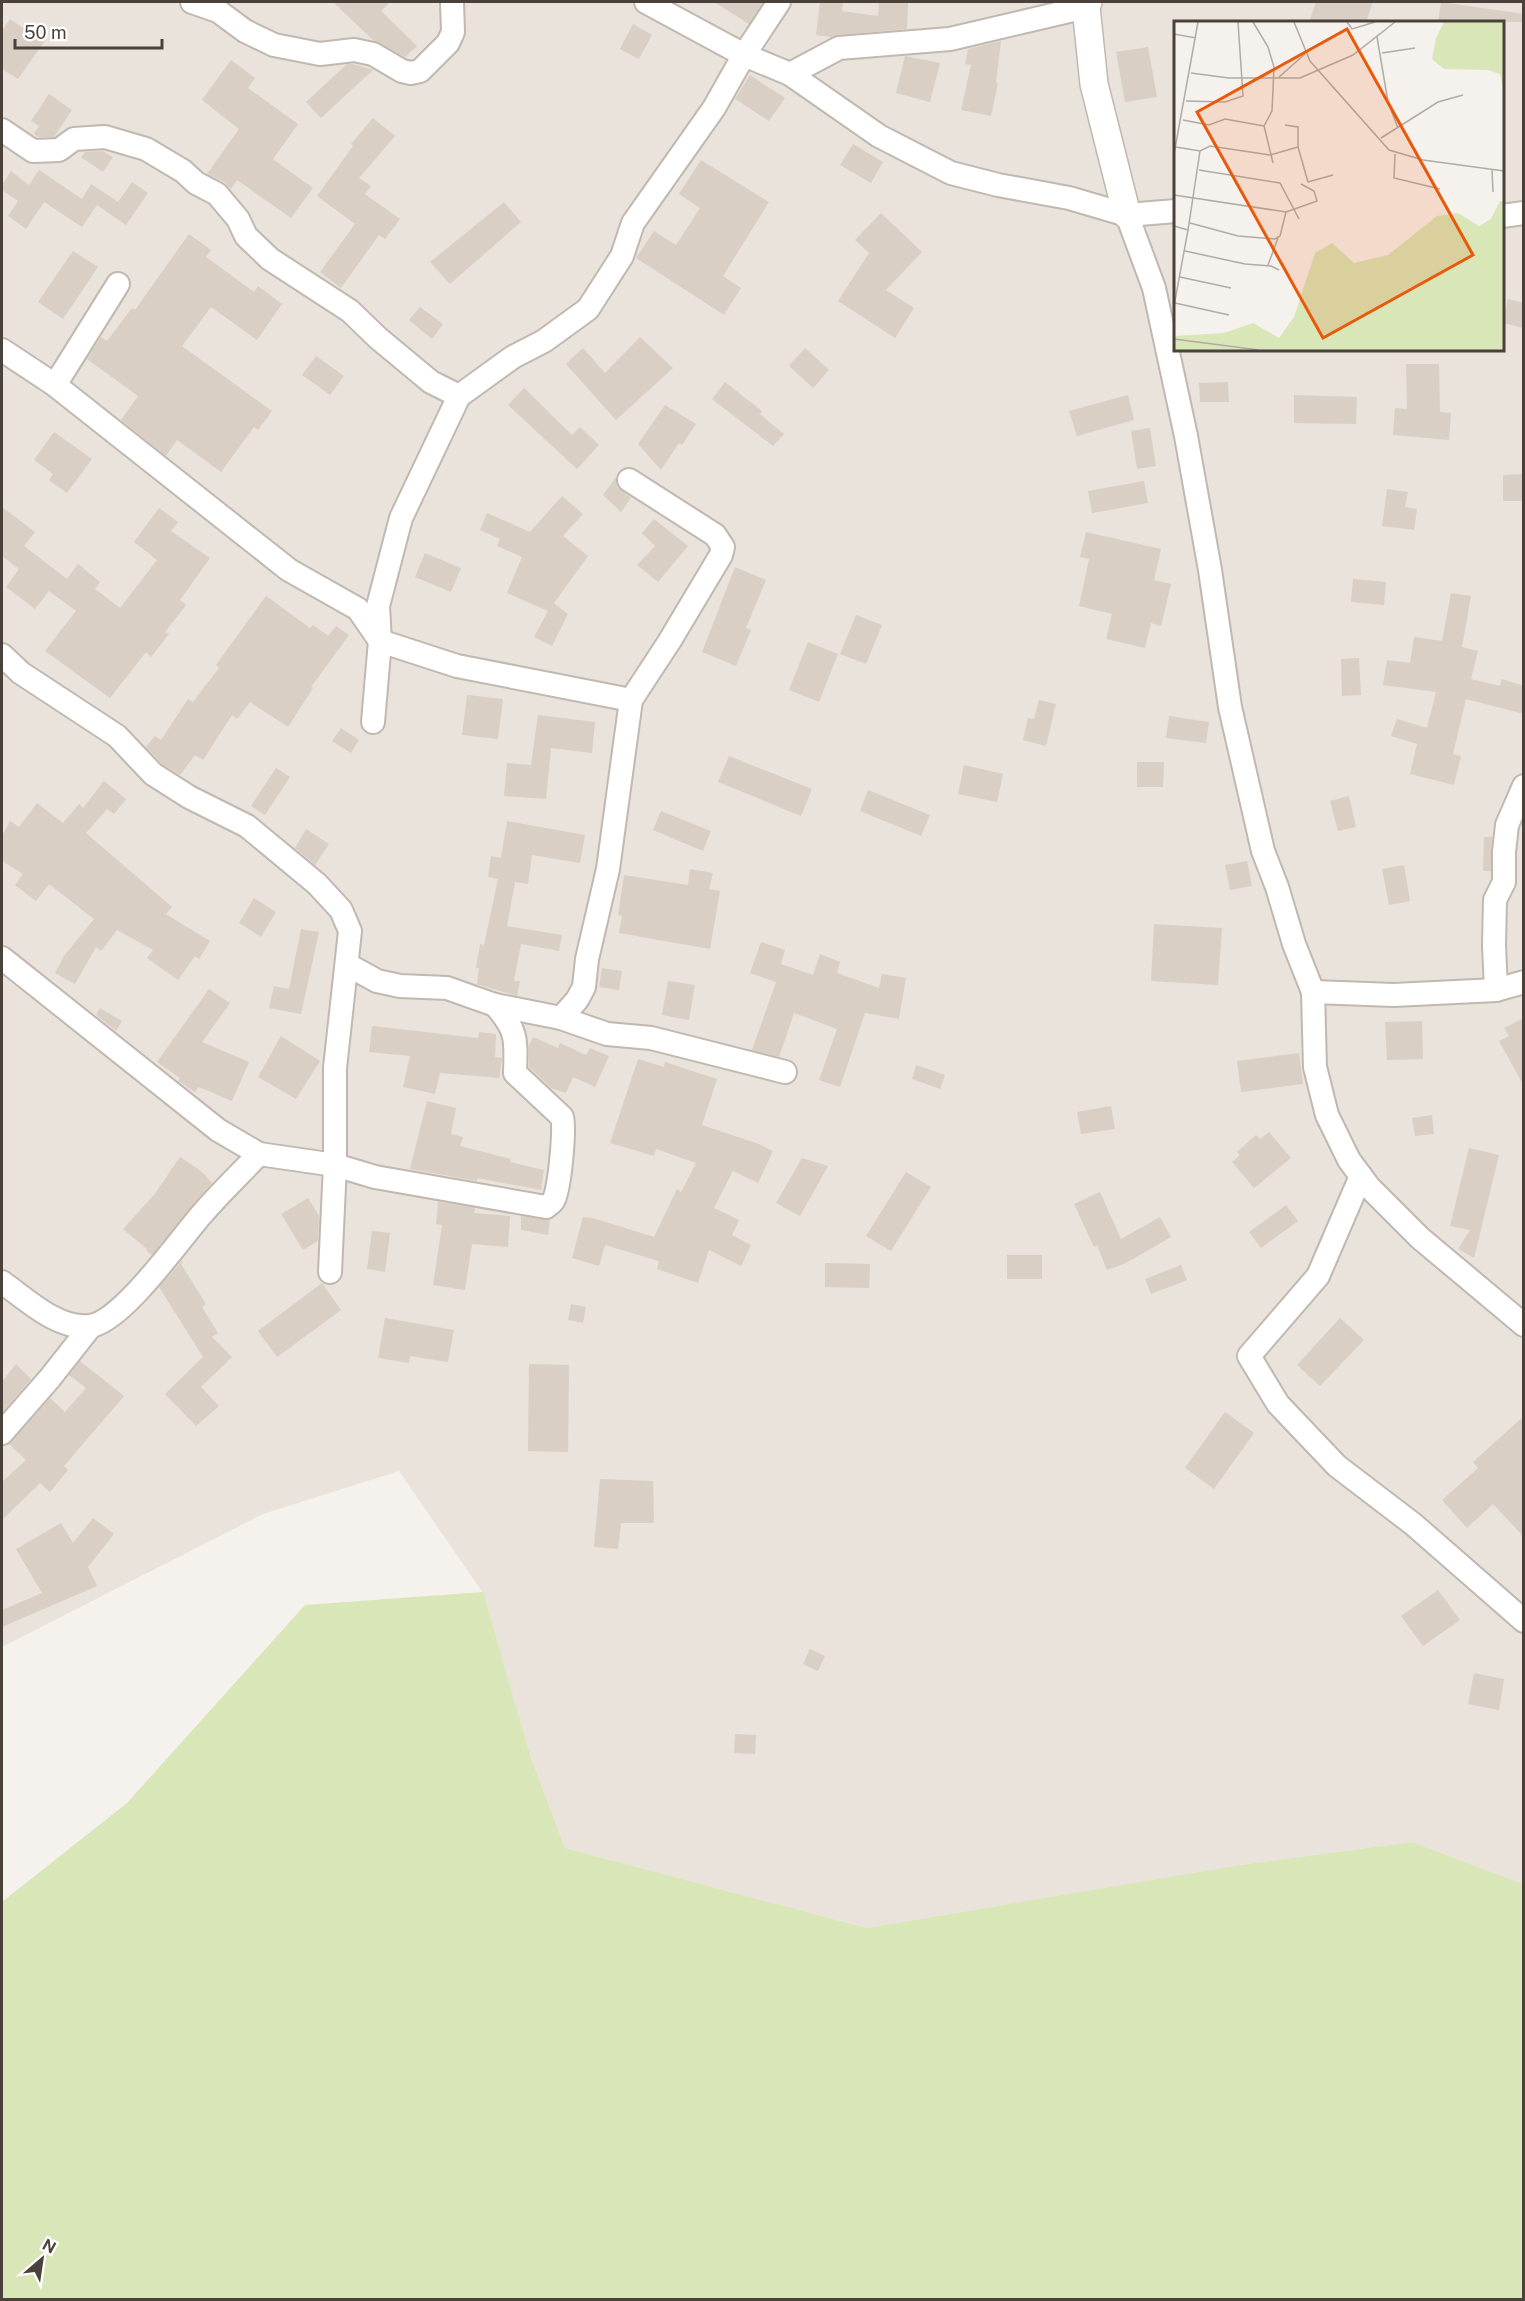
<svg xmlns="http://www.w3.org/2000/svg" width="1525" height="2301" font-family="'Public Sans',sans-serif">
<rect width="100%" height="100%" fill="#f5f1ec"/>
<path fill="#e9e3db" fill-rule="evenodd" d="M2,2H1523V1884L1412,1842L1240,1865L867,1928L565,1848L531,1758L483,1593L399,1471L263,1514L2,1647ZM1176,22H1502V350H1176Z"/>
<path fill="#d8e6b8" d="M483,1592L531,1758L565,1848L867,1928L1240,1865L1412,1842L1523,1884V2299H2V1902L127,1803L305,1605Z"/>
<g fill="#d9cfc5">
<path d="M333,2H390L381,11L417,46L405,57L373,40Z"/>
<path d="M714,2H763L749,24Z"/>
<path d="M820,2L843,3L842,11L878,16L879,2H908L907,29L838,35L831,37L816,35Z"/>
<path d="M1316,2H1373L1366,22H1309Z"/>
<path d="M1441,2L1524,14V22H1438Z"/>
<path d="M10,19L44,42L18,79L2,69V31Z"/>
<path d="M633,24L652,35L639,59L620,49Z"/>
<path d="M1001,41L996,82L998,83L991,116L961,110L971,65L965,64L968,49Z"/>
<path d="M1148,47L1157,97L1125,102L1116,52Z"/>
<path d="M905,56L940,63L930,102L896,93Z"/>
<path d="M231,60L255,78L248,88L298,124L273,159L313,188L291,218L237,180L231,189L224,182L207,174L239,129L202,100Z"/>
<path d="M347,64H353L373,70L321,118L306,102Z"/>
<path d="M750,75L785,98L769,121L735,99Z"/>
<path d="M49,94L72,110L54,137H39L34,134L39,126L31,121Z"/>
<path d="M373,118L395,136L359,178L371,186L365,194L400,219L385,239L379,235L341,288L320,272L355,224L317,196L353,146L351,144Z"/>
<path d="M853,144L883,162L871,183L840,165Z"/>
<path d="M103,151L113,157L103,172L81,157L85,152Z"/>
<path d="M701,160L769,202L723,276L741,288L724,315L636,258L654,231L676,245L700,208L679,194Z"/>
<path d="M39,170L82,199L91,184L118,202L132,182L148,193L126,225L97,205L82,227L44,202L26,229L8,216L18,201L2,190V185L11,171L29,185Z"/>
<path d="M504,202L521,222L450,284L430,262Z"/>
<path d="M881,213L922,252L886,290L914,308L895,338L838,301L869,253L855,240Z"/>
<path d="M189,234L211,250L206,257L254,292L258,286L282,304L257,340L211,307L182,346L272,411L258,430L254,427L221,472L177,440L166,456L121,420L138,396L87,359L101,337L107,341L132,308L135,310Z"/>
<path d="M73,251L98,267L63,319L38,302Z"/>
<path d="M1508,299L1524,303V328L1503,323Z"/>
<path d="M420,307L443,324L432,339L409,320Z"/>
<path d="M640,337L673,368L616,420L566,364L583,348L605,373Z"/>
<path d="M805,348L829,370L813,388L789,366Z"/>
<path d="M316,356L344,376L330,395L302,375Z"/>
<path d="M1406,364H1439L1440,412L1451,413L1449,440L1393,435L1395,408L1407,409Z"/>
<path d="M725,382L762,411L760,414L784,434L773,446L712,399Z"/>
<path d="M1228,382L1229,402H1200L1199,383Z"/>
<path d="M524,388L572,435L580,427L599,445L577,469L508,405Z"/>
<path d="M1128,395L1134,420L1077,436L1069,411Z"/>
<path d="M1294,395L1357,397L1356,424L1294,423Z"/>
<path d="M665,405L696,424L682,445L679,443L661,470L638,444Z"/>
<path d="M1150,428L1156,466L1137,469L1131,431Z"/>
<path d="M54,432L92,459L67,493L49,480L53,474L34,460Z"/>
<path d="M1524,474V501H1503V475Z"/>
<path d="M616,477L617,487L631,498L621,512L603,495Z"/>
<path d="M1144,481L1148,503L1092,513L1088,491Z"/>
<path d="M1387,489L1408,492L1405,507L1417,509L1414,530L1382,526Z"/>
<path d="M562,496L583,514L563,536L588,556L554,603L568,614L552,646L534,637L548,611L507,593L522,557L497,546L500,539L480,530L487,513L530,532Z"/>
<path d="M2,507L35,532L24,546L67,579L78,564L100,582L95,589L120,608L157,560L134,542L159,508L178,522L171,531L210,558L180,600L186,605L165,632L169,634L151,657L146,652L110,698L45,651L76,611L49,591L35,609L6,587L19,569L2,556Z"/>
<path d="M654,519L688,546L658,582L637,565L655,546L642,533Z"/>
<path d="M1086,532L1161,549L1154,580L1171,584L1161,626L1151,623L1145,648L1106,639L1112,614L1079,606L1089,559L1080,557Z"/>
<path d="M425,553L461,568L451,592L415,577Z"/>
<path d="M735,567L766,580L746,628L751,630L736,666L702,652Z"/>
<path d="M1353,579L1386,582L1384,605L1351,602Z"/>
<path d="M1451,593L1471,596L1462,647L1478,651L1471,679L1500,686L1502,679L1524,686V714L1466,699L1453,754L1461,756L1454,785L1410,774L1417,744L1391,736L1397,719L1427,728L1436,692L1383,685L1387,660L1410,663L1414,637L1442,641Z"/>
<path d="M266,596L310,628L313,625L328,636L336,626L349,635L311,687L313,688L288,727L250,702L237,719L232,715L203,760L195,755L180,775L162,764L146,747L155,736L161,740L188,699L193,702L219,668L216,665Z"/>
<path d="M856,615L882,625L866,664L840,654Z"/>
<path d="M808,642L838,654L819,702L789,690Z"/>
<path d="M1359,658L1361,695L1342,696L1341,659Z"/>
<path d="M467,695L503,699L498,739L462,735Z"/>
<path d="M1039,700L1056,704L1046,746L1023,740L1028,718L1034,719Z"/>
<path d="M538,715L595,722L592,753L551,748L546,799L504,796L507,763L531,765Z"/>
<path d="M1169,716L1209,722L1206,743L1166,738Z"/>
<path d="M341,728L359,740L351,753L332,741Z"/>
<path d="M729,756L812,789L801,816L718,782Z"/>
<path d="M1137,762H1164L1163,787H1137Z"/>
<path d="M964,765L1003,774L997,802L958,794Z"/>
<path d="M276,768L290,777L265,815L251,806Z"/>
<path d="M104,781L126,799L114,814L107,809L86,833L172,907L166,914L210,941L199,959L195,956L178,980L147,958L153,950L117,930L101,951L96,947L75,984L55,973L64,956L94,919L49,884L36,901L15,885L23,874L2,861V836L10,821L19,827L37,803L63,823L79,804L83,808Z"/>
<path d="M868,790L930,815L921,836L860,811Z"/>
<path d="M1349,796L1356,827L1338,831L1330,801Z"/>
<path d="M661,811L711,831L703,851L653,830Z"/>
<path d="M507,821L585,835L580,863L532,855L528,884L515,882L507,926L562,935L559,951L521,944L514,981H520L517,996L477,984L479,968H476L480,944L484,945L498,879L488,877L491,856L501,858Z"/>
<path d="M306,829L329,844L315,865L295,848Z"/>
<path d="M1484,837H1492L1491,871H1483Z"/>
<path d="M1247,861L1252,886L1230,890L1225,865Z"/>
<path d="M1404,865L1410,901L1389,905L1382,869Z"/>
<path d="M690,869L713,873L709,889L720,891L710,949L619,933L622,916L618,915L624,875L688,885Z"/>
<path d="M254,898L276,912L261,937L239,923Z"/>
<path d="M1154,924L1222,928L1218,985L1151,981Z"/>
<path d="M301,929L319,932L301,1014L269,1008L274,986L289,989Z"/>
<path d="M761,942L785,950L781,964L813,975L820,954L840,962L837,973L879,988L882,974L906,978L899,1019L865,1013L840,1087L819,1080L837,1029L794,1013L779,1057L752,1050L776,982L750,973Z"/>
<path d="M602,968L622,971L619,990L599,987Z"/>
<path d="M668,981L695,985L689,1020L662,1015Z"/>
<path d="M209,989L230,1003L202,1042L249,1062L232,1101L199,1087L195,1092L178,1081L180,1078L157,1062Z"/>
<path d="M100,1008L122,1021L116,1031L96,1015Z"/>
<path d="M1524,1018V1086L1499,1041L1509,1036L1504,1028Z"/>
<path d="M1422,1021L1423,1059L1387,1060L1385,1022Z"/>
<path d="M372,1026L478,1038L479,1032L496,1034L495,1057L502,1058L499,1078L440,1073L435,1094L403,1087L410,1056L369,1052Z"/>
<path d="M281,1036L320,1061L296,1099L258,1077Z"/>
<path d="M533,1037L558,1048L560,1043L586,1055L590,1048L609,1056L595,1087L573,1077L566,1093L551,1088L529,1067V1045Z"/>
<path d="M1299,1053L1303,1084L1241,1092L1237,1061Z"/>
<path d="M638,1059L664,1067L665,1062L717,1079L702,1125L759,1144L773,1151L758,1183L733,1171L714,1208L739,1220L732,1235L751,1245L741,1266L709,1250L698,1283L657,1269L659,1261L605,1245L599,1266L572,1258L583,1217L593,1218L654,1237L677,1189L681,1192L696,1163L656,1149L654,1156L610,1143Z"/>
<path d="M916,1065L945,1075L940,1089L912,1079Z"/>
<path d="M427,1101L456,1108L451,1134L463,1137L460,1146L511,1159L510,1162L544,1170L541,1190L477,1178V1181L410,1169Z"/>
<path d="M1111,1106L1115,1129L1081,1134L1077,1112Z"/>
<path d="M1432,1115L1434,1134L1415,1136L1412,1118Z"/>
<path d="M1269,1132L1291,1158L1254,1188L1232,1162L1240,1155L1237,1152L1256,1135L1260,1139Z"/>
<path d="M1469,1148L1499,1155L1474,1258L1458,1249L1470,1230L1450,1226Z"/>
<path d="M180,1157L201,1171L212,1183L152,1255L146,1250L147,1249L123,1229L154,1195Z"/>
<path d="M802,1158L828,1166L800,1216L776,1203Z"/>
<path d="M906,1172L931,1187L891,1251L866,1236Z"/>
<path d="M1100,1192L1121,1239L1160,1217L1171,1237L1126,1263L1107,1270L1097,1245L1094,1247L1074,1204Z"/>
<path d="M308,1198L319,1216L318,1241L303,1250L281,1214Z"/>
<path d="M438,1202L475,1208L474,1213L510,1216L508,1247L472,1244L465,1290L433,1285L442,1225L436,1224Z"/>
<path d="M1286,1205L1298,1221L1261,1248L1249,1232Z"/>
<path d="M521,1216L550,1220L548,1235L521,1230Z"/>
<path d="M372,1231L390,1233L385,1272L367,1269Z"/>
<rect x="1007" y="1255" width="35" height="24"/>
<path d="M182,1261L183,1262L181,1264L206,1304L202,1307L218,1333L212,1337L232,1357L201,1387L219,1406L196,1426L165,1394L203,1357L159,1287Z"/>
<path d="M825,1263L870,1264L869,1288L825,1287Z"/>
<path d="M1181,1265L1187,1280L1151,1294L1145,1279Z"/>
<path d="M322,1283L341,1310L277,1357L258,1331Z"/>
<path d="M571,1304L586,1307L583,1323L568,1320Z"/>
<path d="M385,1318L454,1330L448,1362L410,1356L409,1363L378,1358Z"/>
<path d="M1340,1318L1364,1340L1320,1386L1297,1365Z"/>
<path d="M80,1361L124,1396L64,1466L68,1470L50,1492L40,1483L2,1520V1482L26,1460L9,1444L50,1398L65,1412L86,1388L69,1375Z"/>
<path d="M16,1364L31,1379L2,1413V1382Z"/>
<path d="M529,1364L569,1365L568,1452L528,1451Z"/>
<path d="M1225,1412L1254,1433L1214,1489L1185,1468Z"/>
<path d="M1524,1416V1537L1493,1504L1467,1528L1442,1500L1478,1468L1473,1462Z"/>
<path d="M600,1479L653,1481L654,1523H621L618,1549L594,1547Z"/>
<path d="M93,1518L114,1534L88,1567L97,1586L2,1627V1610L42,1593L16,1549L61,1523L73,1543Z"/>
<path d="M1438,1590L1460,1620L1423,1646L1401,1616Z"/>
<path d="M810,1649L825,1656L818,1671L803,1664Z"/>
<path d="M1474,1673L1504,1679L1499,1710L1468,1704Z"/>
<path d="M735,1734L756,1735L755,1754L734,1753Z"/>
</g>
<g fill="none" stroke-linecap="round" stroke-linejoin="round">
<g stroke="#c1b8af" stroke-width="26">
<g id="minor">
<path d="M192,2L218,11L245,31L274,45L320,54L354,50L373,54L402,71L411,73L420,71L448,43L453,32L452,2"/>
<path d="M646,2L744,55L790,74L879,136L951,173L998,185L1069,198L1127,215L1176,211"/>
<path d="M790,74L839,48L950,39L1086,7"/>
<path d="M2,130L33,151L59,150L74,139L105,137L146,149L183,171L196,183L217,194L238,219L246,236L270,259L350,311L378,338L431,382L459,396"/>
<path d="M1127,215L1154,288L1186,436L1210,570L1230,707L1263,851L1277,887L1294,944L1313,992L1315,1067L1327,1115L1349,1160L1369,1187L1420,1238L1524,1325"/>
<path d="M1502,216L1524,213"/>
<path d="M2,350L55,385L289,570L358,609L380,641L457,666L631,700"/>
<path d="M55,385L118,284"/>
<path d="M2,655L21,673L117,736L153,774L189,797L247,826L317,884L341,910L350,931L335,1068V1165L330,1272"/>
<path d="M373,722L380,641L378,606L401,518L459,396L513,357L544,341L588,309L622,256L633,223L714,108L744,55L779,2"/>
<path d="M2,958L218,1130L259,1154L335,1165L375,1177L546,1207C548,1205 551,1204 553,1201C560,1191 565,1128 562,1117L515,1073C516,1040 518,1031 495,1005"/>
<path d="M348,965L377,981L400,986L447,988L495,1005L561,1018L607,1034L651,1038L785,1072"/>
<path d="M1496,990L1494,945L1495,900L1504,882V852L1507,825L1524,786"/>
<path d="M1313,992L1394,995L1496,990L1524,982"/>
<path d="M561,1018L577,1000L584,987L587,959L608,869L631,700L669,642L721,555L723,547L715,535L629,480"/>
<path d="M1361,1176L1318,1276L1249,1356L1278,1404L1337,1466L1413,1524L1524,1621"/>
<path d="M2,1282C26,1299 58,1330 90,1326C122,1322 180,1239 202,1214C220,1193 240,1174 259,1154"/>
<path d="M2,1433L50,1378L91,1326"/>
</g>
</g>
<g stroke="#c1b8af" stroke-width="30">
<path id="tertiary" d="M1088,2L1086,7L1094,84L1127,215"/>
</g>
<use href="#minor" stroke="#fff" stroke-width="22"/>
<use href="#tertiary" stroke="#fff" stroke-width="27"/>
</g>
<g transform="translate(1174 21)">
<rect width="330" height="330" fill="#f5f1ec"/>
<path d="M270,1H330V71L326,53L314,49L270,48L258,38L262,17ZM326,180H330V329H0V315L50,312L79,302L105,317L120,296L141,232L158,222L180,242L214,234L263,195L284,192L305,205L317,198Z" fill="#d8e6b8"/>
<path fill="none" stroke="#b1aba5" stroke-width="1.5" d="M79,1L94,26L100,46L98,90L90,105L99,142M120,1L136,40L215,129L249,139L330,150M173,1L178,8L201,1M0,13L22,17M203,16L214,81L224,107M208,32L241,27M17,52L55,57H126L179,34L221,1M105,56L131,33M12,80L51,81L69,75L64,1M9,99L35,104L51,98L90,105M111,104L124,106V126L134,161M207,117L264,81L289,74M2,126L26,130L36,125L96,134L124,126M0,133L24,1M221,133L220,157L266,168M25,149L106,162L125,198M318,149L319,171M134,161L159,154M0,174L112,191L143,180L140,170L127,163M16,202L64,215L101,218L106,215L112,191M0,205L14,209L26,130M11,230L71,243L97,245L105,249M94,244L104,217M6,256L57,267M1,282L55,294M0,285L14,209M0,318L85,329"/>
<path fill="#e8590c" fill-opacity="0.15" stroke="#e8590c" stroke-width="3" d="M173,8L299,234L149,317L23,91Z"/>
<rect width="330" height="330" fill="none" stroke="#4a413a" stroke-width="3"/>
</g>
<rect width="1525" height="2301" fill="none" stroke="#4a413a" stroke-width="6"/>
<g transform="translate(42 2259) rotate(29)" stroke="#ffffff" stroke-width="4.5" paint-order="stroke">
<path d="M0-4.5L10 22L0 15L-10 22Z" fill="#4a413a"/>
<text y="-9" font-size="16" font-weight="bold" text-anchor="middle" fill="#4a413a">N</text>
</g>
<path d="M15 39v9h147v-9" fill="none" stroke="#4a413a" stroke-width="3"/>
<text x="24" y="39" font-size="18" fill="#4a413a" stroke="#ffffff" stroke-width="4.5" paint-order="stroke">50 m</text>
</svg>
